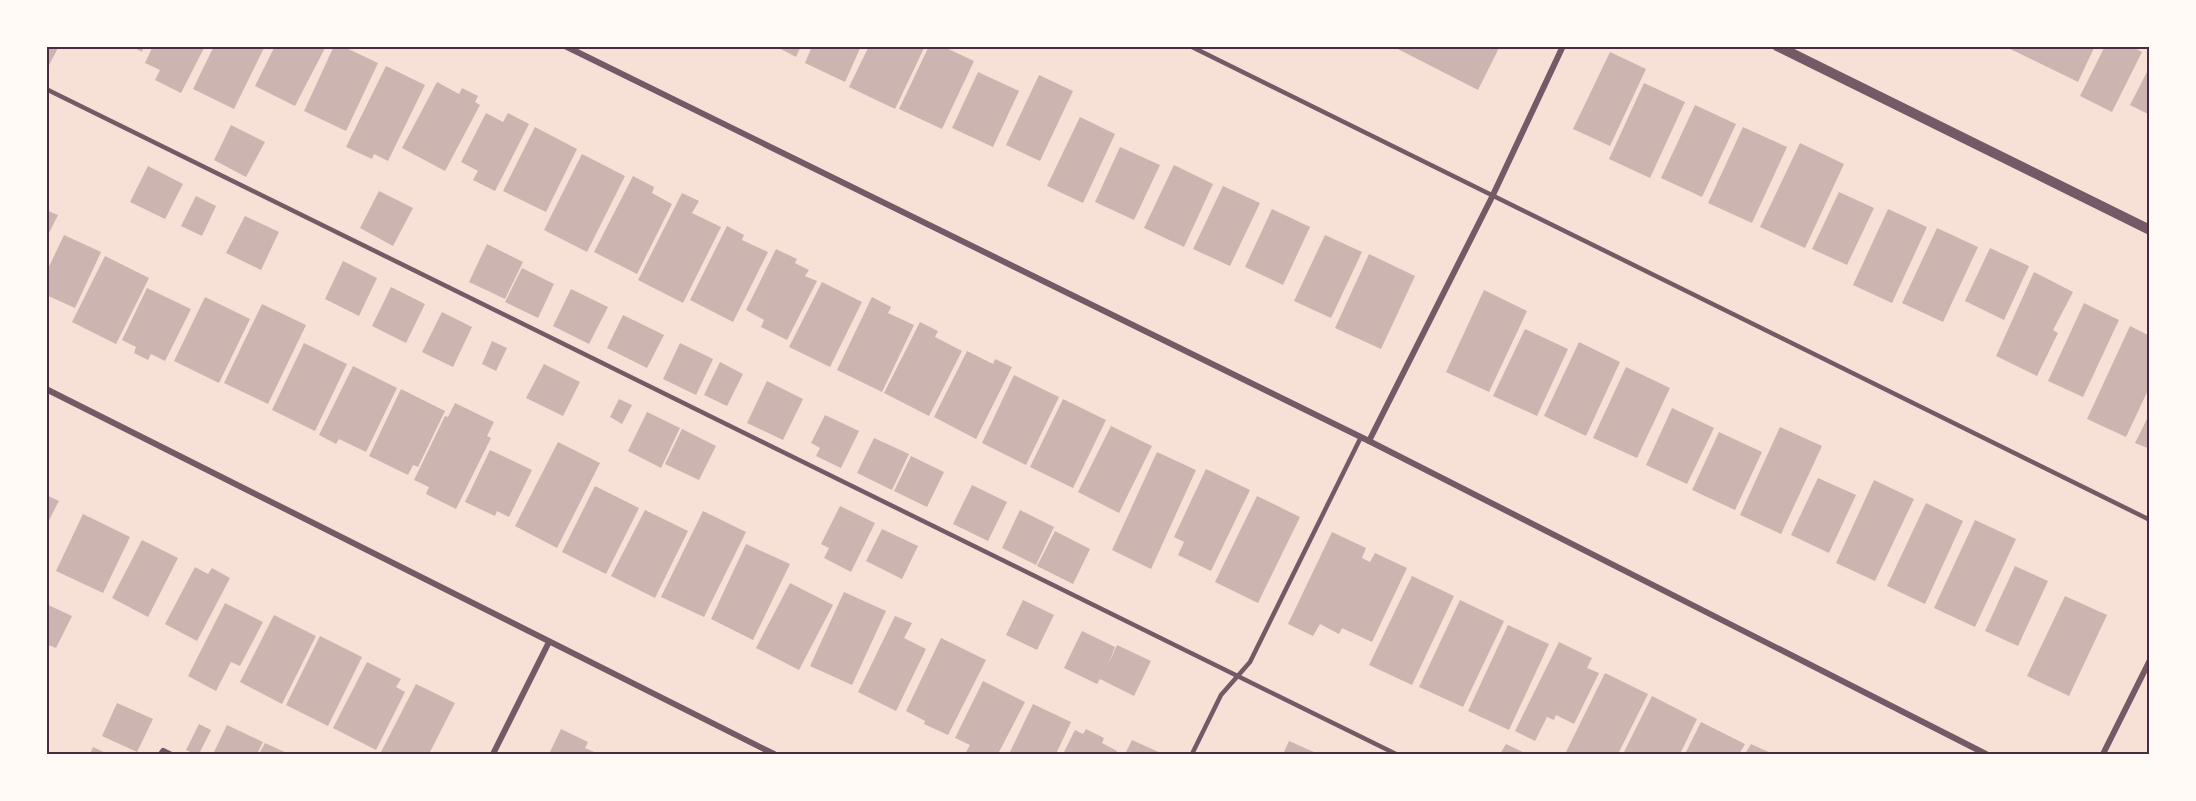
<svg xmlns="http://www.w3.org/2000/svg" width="2196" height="801" font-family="'Titillium Web',sans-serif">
<rect width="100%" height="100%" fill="#f7e1d7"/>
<g fill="#ccb4b1">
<path d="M46,46H59L46,71Z"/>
<path d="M131,46H144L142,52Z"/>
<path d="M153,46H205L181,93L155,80L160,70L145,63Z"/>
<path d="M214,46H265L234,109L193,89Z"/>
<path d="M275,46H326L295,106L255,86Z"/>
<path d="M334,46H342L378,63L346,131L304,111Z"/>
<path d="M775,46H801L796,57Z"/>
<path d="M812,46H861L845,82L805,63Z"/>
<path d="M869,46H925L895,109L849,87Z"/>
<path d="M929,46H942L974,61L942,129L899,109Z"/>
<path d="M1392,46H1500L1478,90Z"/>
<path d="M2004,46H2095L2078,82Z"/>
<path d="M2105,46H2131L2142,52L2112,112L2080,96Z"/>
<path d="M1610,52L1646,69L1610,146L1573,129Z"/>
<path d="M386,66L425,85L388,161L374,154L372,159L346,147Z"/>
<path d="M2150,66V115L2130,105Z"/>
<path d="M978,72L1019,91L993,147L952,128Z"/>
<path d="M1039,75L1073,91L1040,161L1006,145Z"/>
<path d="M437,82L459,94L462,88L478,96L475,102L480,105L445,171L402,148Z"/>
<path d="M1644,83L1685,102L1650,178L1609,159Z"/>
<path d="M1695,105L1736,124L1702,197L1661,178Z"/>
<path d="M486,113L503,122L508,113L529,124L495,191L473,180L478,171L461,162Z"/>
<path d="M1080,117L1115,134L1083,203L1047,186Z"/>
<path d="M231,125L265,142L246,177L214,160Z"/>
<path d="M535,127L577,149L546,212L503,191Z"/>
<path d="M1743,127L1787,147L1752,223L1708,203Z"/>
<path d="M1800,143L1844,164L1805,248L1760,227Z"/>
<path d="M1120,147L1160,165L1134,220L1095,202Z"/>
<path d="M582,154L625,176L587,252L544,230Z"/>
<path d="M1174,165L1213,184L1184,247L1144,228Z"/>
<path d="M148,166L183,184L165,219L130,202Z"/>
<path d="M633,176L654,187L652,193L672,204L637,274L594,252Z"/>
<path d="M1223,186L1260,203L1230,266L1193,249Z"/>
<path d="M379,191L413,208L393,246L360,228Z"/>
<path d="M1839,192L1874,208L1847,265L1812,249Z"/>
<path d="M682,193L699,201L692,213L721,227L683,303L638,280Z"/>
<path d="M196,196L216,206L202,236L181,226Z"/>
<path d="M1272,209L1310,227L1283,285L1245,267Z"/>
<path d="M1888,209L1927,227L1892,303L1853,285Z"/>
<path d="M46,210L58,215L46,239Z"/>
<path d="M245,216L279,232L261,270L226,253Z"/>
<path d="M727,226L744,235L742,240L768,252L733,322L690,300Z"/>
<path d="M1937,228L1978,247L1943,322L1902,303Z"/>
<path d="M64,235L101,252L75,308L46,295V273Z"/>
<path d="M1325,235L1362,252L1331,318L1294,301Z"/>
<path d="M487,244L523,262L505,299L469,282Z"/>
<path d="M1990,248L2029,266L2004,320L1965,301Z"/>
<path d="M776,249L797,259L795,263L809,270L805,276L817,281L787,340L761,327L764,320L746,310Z"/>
<path d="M1369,254L1415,276L1381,349L1335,328Z"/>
<path d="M105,256L149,278L116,344L72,322Z"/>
<path d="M343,261L377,278L359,316L325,299Z"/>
<path d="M522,268L554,284L538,318L505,302Z"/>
<path d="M2034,272L2073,292L2053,330L2058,333L2037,376L1996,356Z"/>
<path d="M822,282L862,302L830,367L789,347Z"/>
<path d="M391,287L425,304L406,343L372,326Z"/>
<path d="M147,288L191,309L165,361L151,354L148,360L134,353L136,347L122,340Z"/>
<path d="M571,289L608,307L589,344L553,326Z"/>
<path d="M1484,290L1527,311L1489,392L1446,372Z"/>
<path d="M205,297L250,319L219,383L174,361Z"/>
<path d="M872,297L891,307L888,313L914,325L882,392L837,370Z"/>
<path d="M2084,303L2119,320L2083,397L2048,381Z"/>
<path d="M262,304L306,325L268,404L224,383Z"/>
<path d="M442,312L472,327L453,367L422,352Z"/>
<path d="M623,315L664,335L647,368L607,348Z"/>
<path d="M920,322L938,331L935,337L962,351L929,416L884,393Z"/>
<path d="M2130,326L2150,336V386L2126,437L2087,419Z"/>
<path d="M1525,329L1568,349L1537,416L1493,396Z"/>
<path d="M492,341L507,348L496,371L482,364Z"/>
<path d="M1579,342L1620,362L1586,436L1544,416Z"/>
<path d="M304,343L347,364L315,431L272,410Z"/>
<path d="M680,343L713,359L696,395L663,379Z"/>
<path d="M967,351L993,364L995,359L1012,367L976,439L934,417Z"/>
<path d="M720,362L743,374L727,406L704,395Z"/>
<path d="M544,364L580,382L563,416L526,398Z"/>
<path d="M353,366L397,388L366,452L339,439L336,444L319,435Z"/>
<path d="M1626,367L1670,388L1637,458L1593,438Z"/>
<path d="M1014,375L1059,397L1026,465L982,443Z"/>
<path d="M767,381L803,399L783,440L747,423Z"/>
<path d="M401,389L445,411L418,467L413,465L408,475L369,456Z"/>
<path d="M619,399L632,405L622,424L610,417Z"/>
<path d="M1063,399L1106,420L1073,488L1030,467Z"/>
<path d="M455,403L494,422L487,436L491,438L456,509L426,494L429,487L414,480L445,416L448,417Z"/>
<path d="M1672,408L1714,428L1687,484L1646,465Z"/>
<path d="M647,412L680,428L661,468L628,451Z"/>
<path d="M2150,413V449L2135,443Z"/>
<path d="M825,415L859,431L841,468L816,456L820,448L811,443Z"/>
<path d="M1111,426L1152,446L1119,513L1078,492Z"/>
<path d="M1780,427L1822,446L1781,534L1740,515Z"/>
<path d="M682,429L716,446L699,480L665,464Z"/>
<path d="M1719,432L1762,452L1735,510L1692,490Z"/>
<path d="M874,438L909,454L892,490L857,473Z"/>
<path d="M558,442L600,463L557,548L515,526Z"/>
<path d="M490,450L532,470L509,517L497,511L495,516L465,502Z"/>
<path d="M1157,452L1196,470L1151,569L1112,550Z"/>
<path d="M911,456L944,472L927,507L894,491Z"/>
<path d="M1206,469L1250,490L1211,571L1178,555L1184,542L1174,537Z"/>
<path d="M1818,478L1856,495L1829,553L1791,535Z"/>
<path d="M1874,480L1914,499L1875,581L1836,563Z"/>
<path d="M972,485L1007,502L988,541L953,524Z"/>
<path d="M595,486L639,508L606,574L562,552Z"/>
<path d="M46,495L59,501L46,526Z"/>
<path d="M1257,496L1300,517L1258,603L1215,582Z"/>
<path d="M1926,503L1963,521L1925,604L1887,586Z"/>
<path d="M840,506L875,523L851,572L824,558L829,548L821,544Z"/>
<path d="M645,510L688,531L655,598L611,576Z"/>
<path d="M1020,510L1054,527L1036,565L1002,548Z"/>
<path d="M703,511L746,532L704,617L661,597Z"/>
<path d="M83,514L130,537L103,593L56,571Z"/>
<path d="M1975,520L2016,539L1975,627L1934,608Z"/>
<path d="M882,529L918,546L902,579L866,561Z"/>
<path d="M1055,531L1090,549L1073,584L1037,566Z"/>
<path d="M1332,532L1366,548L1362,558L1370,562L1375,553L1407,568L1372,642L1342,628L1339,634L1320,624L1313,636L1288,624Z"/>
<path d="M142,540L178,558L148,617L112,598Z"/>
<path d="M746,544L790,564L753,640L711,619Z"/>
<path d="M2015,566L2048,581L2018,646L1985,631Z"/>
<path d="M195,567L208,574L212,568L230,578L197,641L165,624Z"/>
<path d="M1412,576L1454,596L1412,685L1369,665Z"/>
<path d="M790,583L833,605L799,670L756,648Z"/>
<path d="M844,592L886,611L852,685L810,666Z"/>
<path d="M2065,596L2107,615L2069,696L2027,676Z"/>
<path d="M1023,600L1054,615L1037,650L1006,635Z"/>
<path d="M1460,600L1504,621L1463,707L1419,687Z"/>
<path d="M225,603L263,622L240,666L231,662L216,691L188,676Z"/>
<path d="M46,604L72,616L56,648L46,644Z"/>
<path d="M274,615L316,636L282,704L240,682Z"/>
<path d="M895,616L912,623L904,638L926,649L896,711L858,692Z"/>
<path d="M1508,625L1549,644L1509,730L1468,711Z"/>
<path d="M1082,631L1115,647L1108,665L1117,645L1151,661L1134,696L1100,679L1097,684L1064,668Z"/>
<path d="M320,636L362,657L328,726L286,705Z"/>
<path d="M941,638L986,660L948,735L924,724L925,721L906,711Z"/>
<path d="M1559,642L1592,658L1587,668L1599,673L1574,724L1556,715L1554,720L1547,717L1535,741L1515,731Z"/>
<path d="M367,662L401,679L396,687L405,692L376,750L333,728Z"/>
<path d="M1605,673L1648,694L1618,754H1565Z"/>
<path d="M983,681L1025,702L998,754H965L970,745L955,738Z"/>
<path d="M416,684L455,703L429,754H386L381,752Z"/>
<path d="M1652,696L1697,719L1680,754H1623Z"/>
<path d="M117,703L153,719L137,752L102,736Z"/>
<path d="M1033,704L1071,722L1056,754H1009Z"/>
<path d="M1701,722L1745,744L1739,754H1685Z"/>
<path d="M199,724L211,730L199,754H195L186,750Z"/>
<path d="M227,725L263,742L257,754H213Z"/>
<path d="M561,729L588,742L585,748L599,754H549Z"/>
<path d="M1086,729L1104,738L1102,743L1117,751L1116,754H1063L1075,730L1083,734Z"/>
<path d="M1132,740L1163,754H1125Z"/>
<path d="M1289,741L1314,752V754H1283Z"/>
<path d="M265,743L289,754H259Z"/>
<path d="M1506,744L1527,754H1500Z"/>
<path d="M1751,744L1773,754H1745Z"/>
<path d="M93,747L108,754H90Z"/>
</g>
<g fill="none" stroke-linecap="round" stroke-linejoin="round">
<g stroke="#755966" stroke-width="4.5">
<path d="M1190,46L2150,520"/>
<path d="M46,89L1396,754"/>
<path d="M160,754L163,750L171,754"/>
<path d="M1192,754L1221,695L1250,662L1361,437"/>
</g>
<g stroke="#755966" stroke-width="6">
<path d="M565,46L1369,441L1986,754"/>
<path d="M46,389L774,754"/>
<path d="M1369,441L1492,197L1563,46"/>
<path d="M493,754L549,642"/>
<path d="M2103,754L2150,660"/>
</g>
<path stroke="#755966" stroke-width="10" d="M1777,46L2150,230"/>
</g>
<rect width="2196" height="801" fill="none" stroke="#fffaf5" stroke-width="96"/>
<rect x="48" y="48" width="2100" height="705" fill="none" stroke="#4a2c40" stroke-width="2"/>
</svg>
